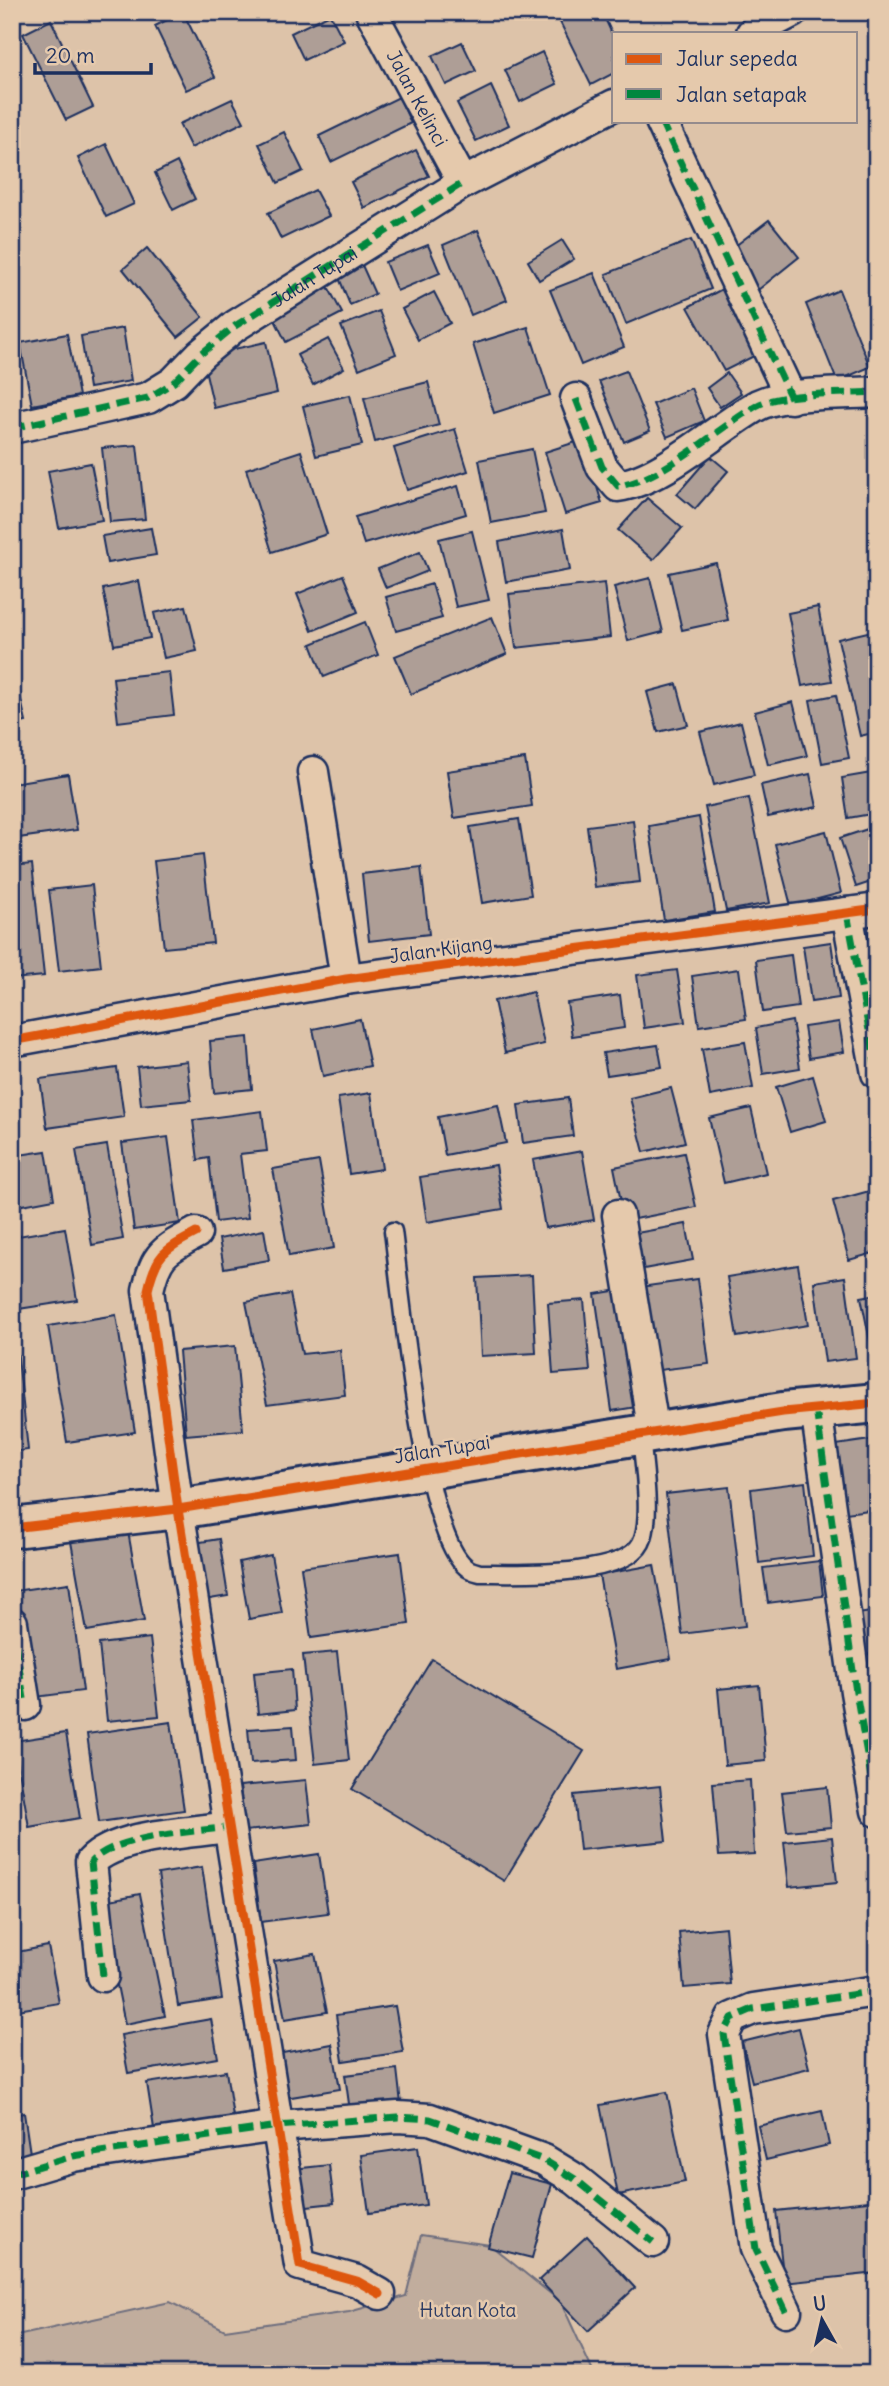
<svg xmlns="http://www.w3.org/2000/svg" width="889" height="2386" font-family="Delius,sans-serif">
<rect width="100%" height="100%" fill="#ddc3a9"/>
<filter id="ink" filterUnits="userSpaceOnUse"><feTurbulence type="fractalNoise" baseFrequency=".0143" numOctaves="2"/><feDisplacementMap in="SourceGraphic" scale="14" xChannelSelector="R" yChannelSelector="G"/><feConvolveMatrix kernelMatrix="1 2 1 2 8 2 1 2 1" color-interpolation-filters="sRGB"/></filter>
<g filter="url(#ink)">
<path fill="#c1ad9d" stroke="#6e6e7e" stroke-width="2" d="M421,2235L490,2245L561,2302L594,2374H12V2337L170,2302L225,2330L349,2312L406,2296Z"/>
<g fill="#ae9e96" stroke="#1b2f5e" stroke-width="2">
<path d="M183,12L215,77L186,90L155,26Z"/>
<path d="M570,12H602L614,38V73L591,85L558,18Z"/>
<path d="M330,14L344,41L304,60L291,33Z"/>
<path d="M51,20L93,107L66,120L23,34Z"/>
<path d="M462,42L476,71L446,85L432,56Z"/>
<path d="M542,52L557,84L520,102L505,70Z"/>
<path d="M491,86L509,125L476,141L457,103Z"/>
<path d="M399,97L411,123L331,162L319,136Z"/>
<path d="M232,99L244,122L191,148L179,124Z"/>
<path d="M284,132L303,171L278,183L259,144Z"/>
<path d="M106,144L134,204L106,217L78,158Z"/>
<path d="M416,150L429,176L364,208L351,182Z"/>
<path d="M177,162L195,199L173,210L155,173Z"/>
<path d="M315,190L329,216L281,239L268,213Z"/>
<path d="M769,220L799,257L753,294L730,250Z"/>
<path d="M478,230L507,300L471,315L443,245Z"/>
<path d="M562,240L574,259L539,280L528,261Z"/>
<path d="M691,240L711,289L626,324L606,274Z"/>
<path d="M428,245L440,273L397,291L385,262Z"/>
<path d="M147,248L203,317L178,337L123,269Z"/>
<path d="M361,263L375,294L350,305L337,273Z"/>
<path d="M594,273L624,347L581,365L550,290Z"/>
<path d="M325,281L342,313L286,342L270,310Z"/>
<path d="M726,287L754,356L724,371L688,307Z"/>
<path d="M839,290L870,367L837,381L806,304Z"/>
<path d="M434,292L450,323L418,340L402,309Z"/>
<path d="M379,311L396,354L359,369L341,326Z"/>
<path d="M528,327L550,395L494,413L473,344Z"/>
<path d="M123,328L131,381L89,388L81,336Z"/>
<path d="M67,334L79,396L32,405L20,343Z"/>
<path d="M328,339L344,368L313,385L297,355Z"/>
<path d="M266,342L277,393L214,408L202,356Z"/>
<path d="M626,371L650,431L624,442L599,381Z"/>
<path d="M727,373L741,393L720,407L707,388Z"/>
<path d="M428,382L439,425L375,442L364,398Z"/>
<path d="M691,388L704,421L667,437L653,404Z"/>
<path d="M350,395L362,445L316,456L303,406Z"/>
<path d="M455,429L468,471L407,490L394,448Z"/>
<path d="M582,440L602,503L565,514L545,452Z"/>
<path d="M137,445L145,519L110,522L102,448Z"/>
<path d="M532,449L545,513L491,523L479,460Z"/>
<path d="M301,451L327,534L272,552L246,469Z"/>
<path d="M710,456L728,471L695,509L677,494Z"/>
<path d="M91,463L102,520L59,528L48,471Z"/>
<path d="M458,486L466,514L364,544L355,517Z"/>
<path d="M647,498L682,528L653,560L618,530Z"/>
<path d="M151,528L156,555L107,563L102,536Z"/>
<path d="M563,529L570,570L506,582L499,542Z"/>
<path d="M472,531L489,600L456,607L439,539Z"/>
<path d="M420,552L428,571L386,588L378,569Z"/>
<path d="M716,563L728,620L682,630L669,573Z"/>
<path d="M343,575L358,612L312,631L297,594Z"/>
<path d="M650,578L663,632L628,641L614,587Z"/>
<path d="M139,581L150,638L114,645L103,589Z"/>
<path d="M604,583L610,637L516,648L509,594Z"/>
<path d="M432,584L442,618L396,631L386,597Z"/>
<path d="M186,606L197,651L164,658L154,613Z"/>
<path d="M818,607L832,681L802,686L788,613Z"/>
<path d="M492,617L507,654L411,694L395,656Z"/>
<path d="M365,622L378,655L324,677L311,644Z"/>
<path d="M876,630L877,732L860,736L838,639Z"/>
<path d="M12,659L26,722L12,725Z"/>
<path d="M169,672L174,715L118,722L113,678Z"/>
<path d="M677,684L688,725L658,732L647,692Z"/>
<path d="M836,695L849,758L822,763L810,700Z"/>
<path d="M793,702L807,756L768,765L755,712Z"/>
<path d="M741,722L754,775L714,785L700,732Z"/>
<path d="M525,759L532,806L454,818L447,771Z"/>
<path d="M877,772V813L848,818L842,778Z"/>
<path d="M68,774L77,830L18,838L12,783Z"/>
<path d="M810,774L817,807L768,817L761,785Z"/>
<path d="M749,798L770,903L726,911L705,807Z"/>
<path d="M699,817L715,912L664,920L649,826Z"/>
<path d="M519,819L531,895L482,903L470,827Z"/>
<path d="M633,820L640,882L595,887L587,826Z"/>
<path d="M877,826V880L856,887L840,838Z"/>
<path d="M826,831L841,893L791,906L775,844Z"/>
<path d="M203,855L213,943L164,948L154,861Z"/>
<path d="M32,864L44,976L12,979V866Z"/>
<path d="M421,867L429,934L369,941L362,874Z"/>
<path d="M92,885L101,966L59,971L49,890Z"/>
<path d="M877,936V968L860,969L858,938Z"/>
<path d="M831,942L839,998L811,1002L803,946Z"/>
<path d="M791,955L798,1007L763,1012L756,960Z"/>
<path d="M739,969L746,1019L699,1026L692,976Z"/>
<path d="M677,970L685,1022L644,1028L637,975Z"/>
<path d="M533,992L544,1044L505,1053L494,1001Z"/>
<path d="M620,995L624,1028L572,1036L567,1003Z"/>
<path d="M360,1019L370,1066L323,1076L313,1029Z"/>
<path d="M792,1021L800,1068L763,1074L756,1028Z"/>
<path d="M839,1022L844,1052L809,1058L804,1027Z"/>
<path d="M248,1037L252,1089L214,1093L210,1041Z"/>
<path d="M745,1042L753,1088L710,1096L702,1049Z"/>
<path d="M658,1045L662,1067L607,1075L603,1053Z"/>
<path d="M187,1061L191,1100L141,1105L137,1067Z"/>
<path d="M117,1068L124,1117L47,1128L40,1079Z"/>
<path d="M813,1076L826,1121L790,1132L776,1087Z"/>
<path d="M671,1088L685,1142L644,1152L630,1098Z"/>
<path d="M371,1093L382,1169L349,1174L338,1098Z"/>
<path d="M568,1098L573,1136L523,1143L518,1105Z"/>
<path d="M498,1105L506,1143L445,1155L438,1117Z"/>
<path d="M751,1108L766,1173L724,1183L709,1118Z"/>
<path d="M262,1111L267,1151L240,1154L248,1218L216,1222L209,1158L198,1160L193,1120Z"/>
<path d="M168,1137L180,1223L134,1230L122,1143Z"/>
<path d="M107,1145L123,1239L92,1245L76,1150Z"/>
<path d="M46,1151L54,1199L12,1207V1156Z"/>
<path d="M582,1151L594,1220L545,1228L533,1160Z"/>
<path d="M684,1153L696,1207L625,1221L614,1167Z"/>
<path d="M319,1161L334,1248L289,1256L273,1169Z"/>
<path d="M496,1165L503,1209L427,1222L420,1177Z"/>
<path d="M873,1190L877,1204V1252L849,1260L833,1201Z"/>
<path d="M686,1224L693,1260L638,1270L631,1234Z"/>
<path d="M65,1228L77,1300L12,1310V1237Z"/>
<path d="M264,1230L269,1260L224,1268L219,1239Z"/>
<path d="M798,1265L808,1325L737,1337L727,1277Z"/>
<path d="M532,1275L536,1353L481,1356L477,1278Z"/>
<path d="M845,1277L856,1358L825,1362L814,1282Z"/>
<path d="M698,1279L709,1364L651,1371L640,1287Z"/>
<path d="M625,1289L642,1406L612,1411L595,1294Z"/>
<path d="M290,1294L302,1354L340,1350L345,1395L267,1405L246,1302Z"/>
<path d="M877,1294V1351H872L861,1297Z"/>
<path d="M584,1300L590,1371L553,1374L548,1303Z"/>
<path d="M116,1315L135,1432L67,1442L48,1326Z"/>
<path d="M15,1330L28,1450L12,1452V1331Z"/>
<path d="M235,1346L243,1430L186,1435L179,1351Z"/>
<path d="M877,1439V1509L846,1513L836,1445Z"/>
<path d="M805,1482L813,1556L759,1563L751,1489Z"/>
<path d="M729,1487L745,1626L682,1634L666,1494Z"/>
<path d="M127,1526L144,1621L87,1631L70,1536Z"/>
<path d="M219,1539L228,1596L198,1601L188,1544Z"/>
<path d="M877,1540V1588L874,1589L867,1542Z"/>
<path d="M400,1553L409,1624L311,1638L301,1567Z"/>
<path d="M271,1555L282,1613L249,1619L239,1562Z"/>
<path d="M819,1561L823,1596L768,1603L763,1568Z"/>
<path d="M654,1565L671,1659L616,1669L599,1575Z"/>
<path d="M69,1583L83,1691L28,1698L14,1591Z"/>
<path d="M877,1611V1653L864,1655L858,1614Z"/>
<path d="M150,1638L159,1716L107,1721L99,1644Z"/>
<path d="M337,1652L349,1760L315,1764L303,1655Z"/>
<path d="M432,1659L584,1751L504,1881L352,1789Z"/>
<path d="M292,1669L295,1710L258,1714L254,1673Z"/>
<path d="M759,1685L766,1761L725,1765L718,1689Z"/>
<path d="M171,1722L184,1810L99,1822L87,1734Z"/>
<path d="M293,1726L296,1760L251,1763L248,1729Z"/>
<path d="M66,1733L80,1818L29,1827L14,1741Z"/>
<path d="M306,1780L311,1824L245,1831L240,1786Z"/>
<path d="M750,1780L754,1854L719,1856L713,1783Z"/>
<path d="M660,1786L666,1841L580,1850L574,1795Z"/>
<path d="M827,1787L831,1827L787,1831L782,1792Z"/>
<path d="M832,1837L837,1882L789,1887L784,1842Z"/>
<path d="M319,1854L328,1913L261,1922L253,1864Z"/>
<path d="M202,1867L222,1999L178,2006L158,1874Z"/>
<path d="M140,1894L165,2016L125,2024L100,1902Z"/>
<path d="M725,1927L730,1984L684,1988L679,1932Z"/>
<path d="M48,1946L59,2003L12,2011V1953Z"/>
<path d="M315,1954L327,2012L285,2019L274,1961Z"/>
<path d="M395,2006L403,2052L343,2061L336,2015Z"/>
<path d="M211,2019L218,2058L128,2073L121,2035Z"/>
<path d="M799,2028L809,2068L752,2082L742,2042Z"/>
<path d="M332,2044L340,2089L285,2098L277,2054Z"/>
<path d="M397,2069L401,2104L350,2111L345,2075Z"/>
<path d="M226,2071L234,2123L155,2135L147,2083Z"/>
<path d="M667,2092L685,2182L618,2195L600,2105Z"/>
<path d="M822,2111L829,2145L766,2160L758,2126Z"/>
<path d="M24,2113L31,2160L12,2163V2115Z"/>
<path d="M418,2147L426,2205L369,2213L361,2155Z"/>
<path d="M329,2165L334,2203L289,2208L284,2170Z"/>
<path d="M509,2173L552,2184L532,2258L488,2247Z"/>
<path d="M877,2200V2273L784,2283L776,2211Z"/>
<path d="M587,2236L635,2288L588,2331L539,2280Z"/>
</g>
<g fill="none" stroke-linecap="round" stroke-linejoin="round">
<g stroke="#1b2f5e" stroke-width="21">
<path id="lane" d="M393,1231C401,1293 423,1533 466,1567C469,1570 476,1572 480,1573C515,1573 623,1578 641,1543C653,1519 643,1463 641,1435"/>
</g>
<g stroke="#1b2f5e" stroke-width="35">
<g id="street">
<path id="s1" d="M371,12L463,183"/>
<path d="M752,33L792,12"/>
<path d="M661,121L791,398"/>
<path d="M576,399L602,467L618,486C663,480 717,428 758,405C784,392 846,394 877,392"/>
<path id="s2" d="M12,428L148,398L174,382L201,354L235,326L463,183L614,105"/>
<path d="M313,772L346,979"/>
<path d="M847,913L877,1073"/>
<path d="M12,1041L346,979L877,909"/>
<path d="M618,1215L654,1433"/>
<path d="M196,1233C164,1250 156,1254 148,1290L178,1509L300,2265L357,2281L380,2294"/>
<path d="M816,1409L856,1692L877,1811"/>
<path d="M12,1623L25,1705"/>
<path d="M103,1976L91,1862C117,1834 191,1833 228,1827"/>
<path d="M12,2174L73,2156L278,2126L398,2117L430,2119L544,2160L575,2179L653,2242"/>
<path d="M786,2311L756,2249L724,2034L732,2018L753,2009L877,1991"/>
</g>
</g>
<g stroke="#1b2f5e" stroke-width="44">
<path id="secondary" d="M12,1528L178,1509L783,1412L877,1403"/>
</g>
<use href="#lane" stroke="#e5c9ac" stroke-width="16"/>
<use href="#street" stroke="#e5c9ac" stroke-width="30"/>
<use href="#secondary" stroke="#e5c9ac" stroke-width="38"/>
<g stroke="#00873e" stroke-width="7" stroke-dasharray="14 7" stroke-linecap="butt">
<path d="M661,121L791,398"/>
<path d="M576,399L602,467L618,486C663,480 717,428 758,405C784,392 846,394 877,392"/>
<path d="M12,428L148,398L174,382L201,354L235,326L463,183"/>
<path d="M847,913L877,1073"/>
<path d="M816,1409L856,1692L877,1811"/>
<path d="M12,1623L25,1705"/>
<path d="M103,1976L91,1862C117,1834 191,1833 228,1827"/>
<path d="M12,2174L73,2156L278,2126L398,2117L430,2119L544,2160L575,2179L653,2242"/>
<path d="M786,2311L756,2249L724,2034L732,2018L753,2009L877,1991"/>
</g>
<g stroke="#e5c9ac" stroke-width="13">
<g id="cycleway">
<path d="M12,1041L346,979L877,909"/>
<path d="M196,1233C164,1250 156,1254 148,1290L178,1509L300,2265L357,2281L380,2294"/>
<path d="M12,1528L178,1509L783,1412L877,1403"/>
</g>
</g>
<use href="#cycleway" stroke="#de5710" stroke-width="9"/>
</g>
</g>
<g text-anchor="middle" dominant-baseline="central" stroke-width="5" stroke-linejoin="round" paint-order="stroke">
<g font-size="19" fill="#1b2f5e" stroke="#e5c9ac">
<text stroke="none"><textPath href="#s1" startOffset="98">Jalan Kelinci</textPath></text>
<text stroke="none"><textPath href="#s2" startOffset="346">Jalan Tupai</textPath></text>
<text transform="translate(441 949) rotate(-8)">Jalan Kijang</text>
<text transform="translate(442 1449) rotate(-9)">Jalan Tupai</text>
</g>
<g font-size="19" fill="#2c3c64" stroke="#e5c9ac">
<text x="468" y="2310">Hutan Kota</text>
</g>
</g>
<rect width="889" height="2386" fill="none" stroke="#e5c9ac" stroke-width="42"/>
<rect x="21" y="21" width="847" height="2344" fill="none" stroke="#1b2f5e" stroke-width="2.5" filter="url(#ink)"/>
<rect x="612" y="32" width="245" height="91" fill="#e5c9ac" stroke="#948b8d" stroke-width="2"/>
<rect x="626" y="54" width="35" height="10" fill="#de5710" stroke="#948b8d" stroke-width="2"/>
<text x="676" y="66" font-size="21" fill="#1b2f5e">Jalur sepeda</text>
<rect x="626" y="89" width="35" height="10" fill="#00873e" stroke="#948b8d" stroke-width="2"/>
<text x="676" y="102" font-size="21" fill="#1b2f5e">Jalan setapak</text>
<g transform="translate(822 2320) rotate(352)" stroke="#e5c9ac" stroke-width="5" paint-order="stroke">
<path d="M0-5L12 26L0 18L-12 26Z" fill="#1b2f5e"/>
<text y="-10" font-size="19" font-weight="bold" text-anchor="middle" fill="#1b2f5e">U</text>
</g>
<path d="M35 63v10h116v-10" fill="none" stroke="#1b2f5e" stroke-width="3.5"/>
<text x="46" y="63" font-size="21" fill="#1b2f5e" stroke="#e5c9ac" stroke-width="5" paint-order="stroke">20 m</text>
</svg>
